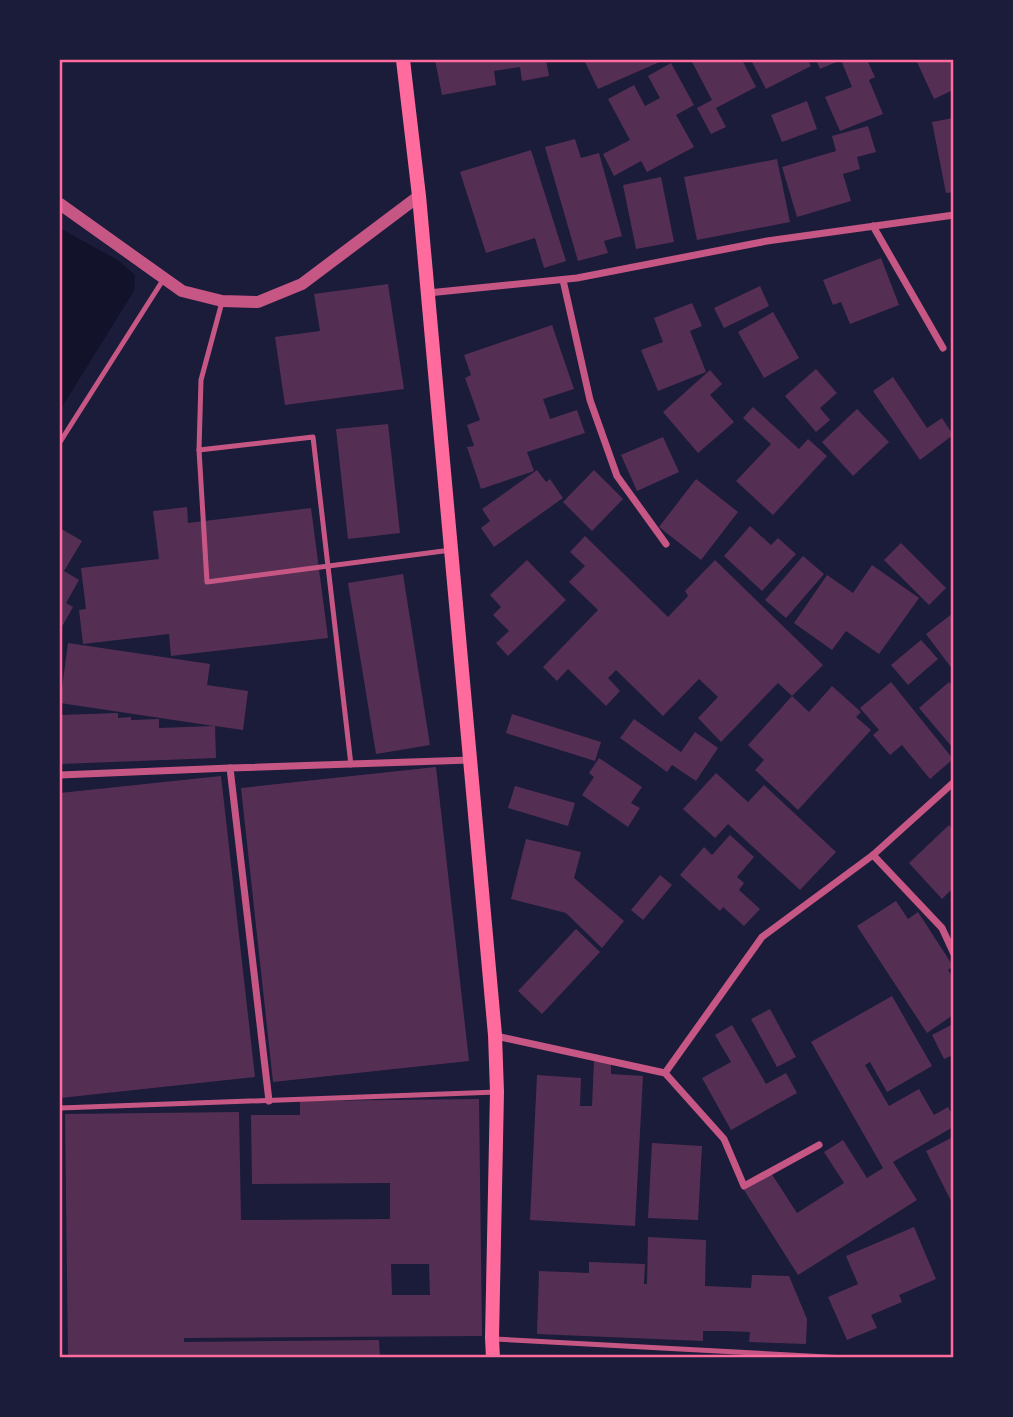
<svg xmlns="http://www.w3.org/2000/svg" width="1013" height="1417" font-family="'Source Sans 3',sans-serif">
<rect width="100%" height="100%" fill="#1b1b3a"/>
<path fill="#12122b" d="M60,228L119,261L135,275L134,291L60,410Z"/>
<g fill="#542f53" fill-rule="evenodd">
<path d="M435,60H546L549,76L522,81L520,67L494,71L496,85L442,95Z"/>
<path d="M584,60H664L598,89Z"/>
<path d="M691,60H742L756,87L716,108L726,127L711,134L697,108L712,100Z"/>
<path d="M751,60H808L811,66L766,89Z"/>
<path d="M816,60H867L875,77L869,80L883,114L840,131L825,97L852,87L841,60L820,69Z"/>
<path d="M916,60H951L953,65V90L934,99Z"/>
<path d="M671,63L694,105L676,115L694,147L647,172L641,161L614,176L603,154L630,140L608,99L634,85L645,106L660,98L648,76Z"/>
<path d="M807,101L817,129L782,142L771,115Z"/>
<path d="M953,118V192L946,193L932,122Z"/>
<path d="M868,126L876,152L857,157L860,169L843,174L851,201L797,217L782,167L836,151L832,136Z"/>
<path d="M575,139L581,158L599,153L622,236L604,241L608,253L578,261L545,147Z"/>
<path d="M531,150L566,261L544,268L535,238L486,253L460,172Z"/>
<path d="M777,159L790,222L697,240L684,177Z"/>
<path d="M661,177L674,242L636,249L623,185Z"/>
<path d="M881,258L899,305L850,324L841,302L833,305L823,280Z"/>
<path d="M388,284L404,389L285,405L275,337L320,331L314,294Z"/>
<path d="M760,286L769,306L724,328L714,308Z"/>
<path d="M692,303L702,326L690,331L706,372L658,391L641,350L663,342L654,318Z"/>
<path d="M773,312L799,358L764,378L738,332Z"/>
<path d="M552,325L574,389L543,399L550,419L577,410L585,433L527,452L534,471L481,489L467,447L474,446L467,425L480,420L465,378L471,375L464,355Z"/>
<path d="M816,369L837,393L820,408L830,420L816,432L785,396Z"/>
<path d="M710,370L722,384L710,395L734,422L698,453L663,412Z"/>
<path d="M893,377L927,428L942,418L953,435L920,460L873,391Z"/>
<path d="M753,407L799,449L808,439L827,456L773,515L736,481L771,444L743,418Z"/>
<path d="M857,409L889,442L853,476L822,442Z"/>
<path d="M388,424L400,533L348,539L336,429Z"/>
<path d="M663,437L679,472L637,491L621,455Z"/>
<path d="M537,470L546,482L550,479L563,498L494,547L481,528L490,521L482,509Z"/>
<path d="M594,470L623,499L592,531L563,502Z"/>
<path d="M696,479L738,512L701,560L659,527Z"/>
<path d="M187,507L188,523L311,508L328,638L171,656L169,634L83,644L79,610L86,609L81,568L159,559L153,511Z"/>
<path d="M750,526L771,545L778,538L796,554L762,591L724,556Z"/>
<path d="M60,528L82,541L64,571L79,580L66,603L73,607L60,630Z"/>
<path d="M585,536L668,617L688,596L685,591L715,560L823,665L792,696L778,683L721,742L698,718L718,697L699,679L663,716L616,670L608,678L620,691L606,706L568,669L557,681L543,667L598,610L569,582L585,566L570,552Z"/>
<path d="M901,543L946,588L929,605L884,560Z"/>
<path d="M803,556L824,574L786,618L765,600Z"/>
<path d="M527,560L566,600L508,656L496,643L509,631L493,615L501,607L490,595Z"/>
<path d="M872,565L919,598L879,654L846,631L832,650L794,623L827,575L853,593Z"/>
<path d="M403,574L430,745L376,754L348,583Z"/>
<path d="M953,613V670L926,634Z"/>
<path d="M921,640L938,659L908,685L891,665Z"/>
<path d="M68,643L210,664L207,685L248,691L243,730L215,726L216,758L60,764V715L118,713V718L131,717V720L159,719V728L214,726L60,703Z"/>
<path d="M891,682L953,759L930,779L902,745L890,755L873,735L879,730L860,708Z"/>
<path d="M949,682L953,687V748L919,708Z"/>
<path d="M832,686L861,712L856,717L871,730L798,810L755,770L764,760L748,745L792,696L809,712Z"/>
<path d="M512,714L601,742L595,761L506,733Z"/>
<path d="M634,719L681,752L695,732L718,748L696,781L672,765L667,772L620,738Z"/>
<path d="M599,758L642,787L631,803L640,808L628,827L582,795L594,777L589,773Z"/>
<path d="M436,767L469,1061L273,1082L241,788Z"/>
<path d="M716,773L748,802L764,785L836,852L800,890L728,824L715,838L683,809Z"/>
<path d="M221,776L255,1077L60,1098V793Z"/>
<path d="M515,786L575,803L568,826L508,808Z"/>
<path d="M949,825L953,830V888L942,899L909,863Z"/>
<path d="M730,835L754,857L737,877L744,883L739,890L760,909L744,926L723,907L720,911L680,875L704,847L712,855Z"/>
<path d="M526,839L581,852L574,878L624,921L602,948L566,913L511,899Z"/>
<path d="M660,875L672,885L643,920L631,910Z"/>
<path d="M896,901L908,919L918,912L953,966L948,970L953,978V1015L927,1033L857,926Z"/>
<path d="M576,929L600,952L542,1014L518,991Z"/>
<path d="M892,996L932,1066L887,1092L870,1062L865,1065L889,1106L919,1089L934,1115L948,1107L953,1116V1127L893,1162L917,1200L798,1275L744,1190L771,1173L797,1213L844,1183L824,1152L843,1140L867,1178L883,1168L811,1042Z"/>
<path d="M770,1009L796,1057L777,1067L751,1019Z"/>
<path d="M953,1024V1055L944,1059L932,1035Z"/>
<path d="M732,1025L766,1084L786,1073L797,1093L731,1130L702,1078L731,1062L715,1035Z"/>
<path d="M594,1061L611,1063V1074L643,1076L635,1226L530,1220L537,1075L581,1078L580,1106H592Z"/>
<path d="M479,1099L482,1336L184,1338V1342L379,1340L380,1357H68L65,1114L239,1112L241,1220L390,1219V1183L252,1184L251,1115H300V1101ZM391,1264H429L430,1295H392Z"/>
<path d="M953,1137V1205L926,1151Z"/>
<path d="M652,1143L702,1146L698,1220L648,1218Z"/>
<path d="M914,1227L936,1279L899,1295L902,1302L871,1315L877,1328L847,1340L828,1297L858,1284L846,1256Z"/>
<path d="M648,1237L706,1240L705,1286L751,1288L752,1275L789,1276L807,1319L806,1344L749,1342L750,1332L724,1331H703V1341L537,1334L539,1271L589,1273V1262L645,1264L644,1284H647Z"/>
</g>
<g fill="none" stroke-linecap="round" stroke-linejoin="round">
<g stroke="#c65784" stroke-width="5">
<path d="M222,302L201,380L199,450L207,582L451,550"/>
<path d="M60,442L163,280"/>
<path d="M199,450L313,437L351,765"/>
<path d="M60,1108L497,1092"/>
<path d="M495,1339L845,1358"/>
</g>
<g stroke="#c65784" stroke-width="7">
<path d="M873,226L943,348"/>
<path d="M563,280L590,400L617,476L666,544"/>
<path d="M428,293L577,278L767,241L954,215"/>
<path d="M60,775L230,768"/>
<path d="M873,855L942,928L954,954"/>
<path d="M496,1036L665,1073L724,1139L744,1186L819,1145"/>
<path d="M665,1073L762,937L873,855L954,782"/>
<path d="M269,1101L230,768L470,760"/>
</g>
<path stroke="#c65784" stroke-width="12" d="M60,204L182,291L222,301L258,302L302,284L419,196"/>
<path stroke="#ff6b9d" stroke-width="14" d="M403,60L419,196L495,1035L497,1092L492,1338L493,1358"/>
</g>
<rect width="1013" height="1417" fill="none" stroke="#1b1b3a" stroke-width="122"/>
<rect x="61" y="61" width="891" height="1295" fill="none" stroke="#ff6b9d" stroke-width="2.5"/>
</svg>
